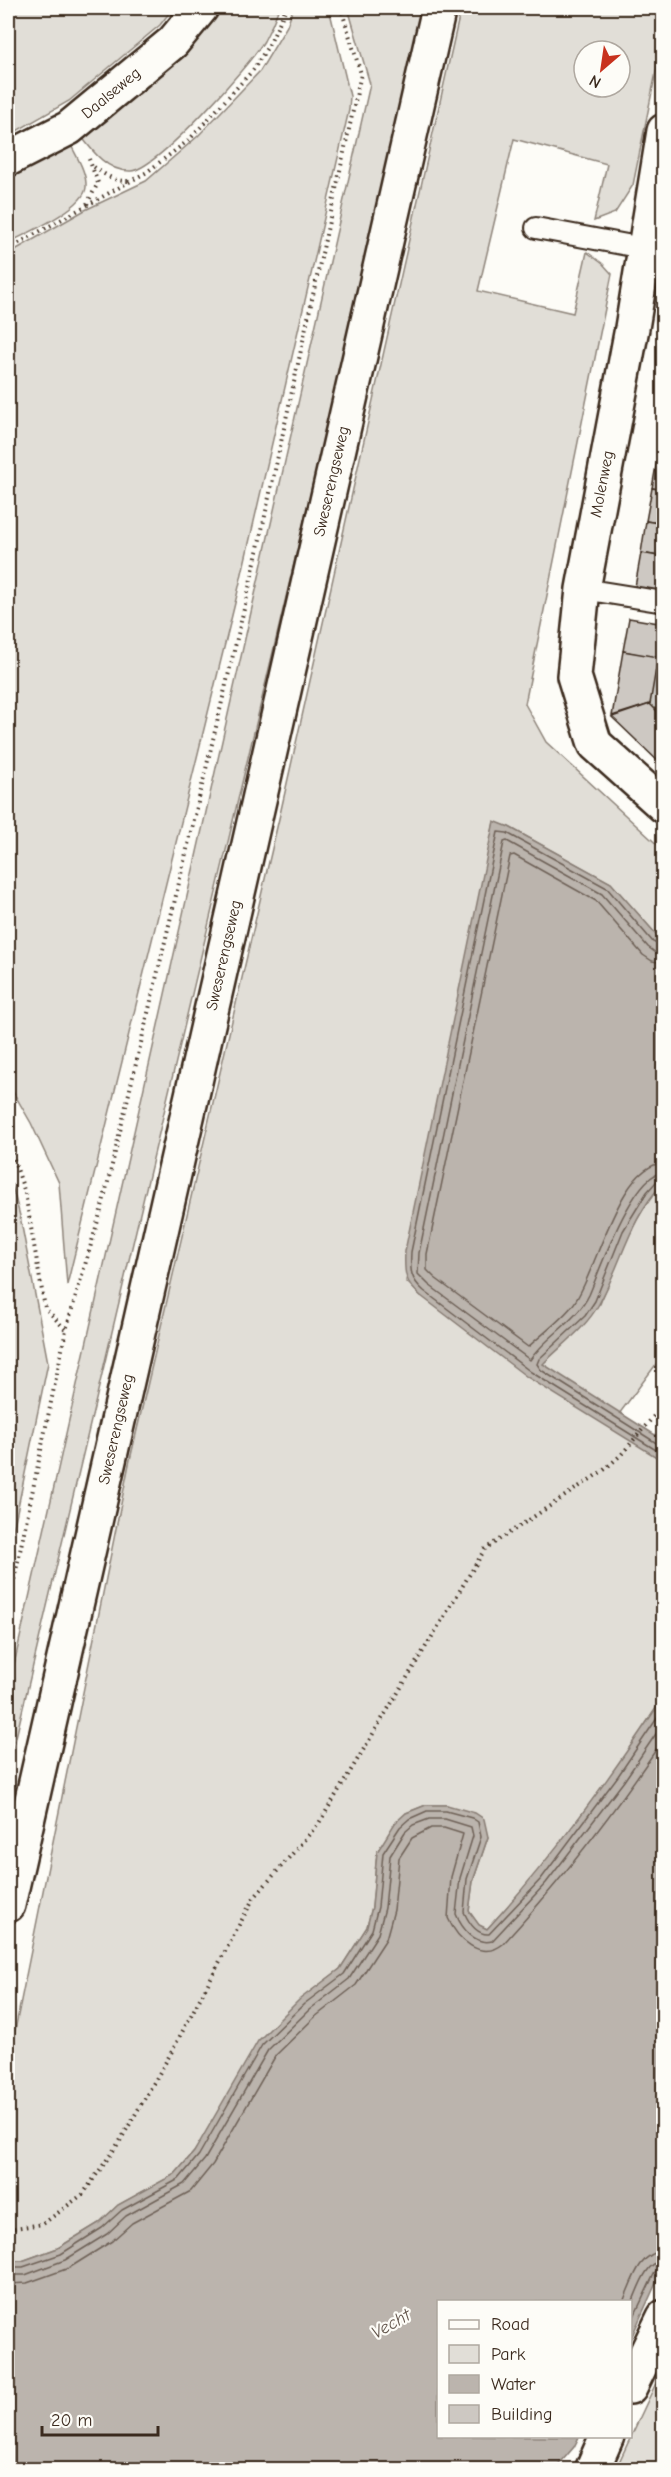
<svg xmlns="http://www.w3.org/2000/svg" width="671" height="2477" font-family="'Comic Neue',sans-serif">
<rect width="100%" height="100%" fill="#fdfcf7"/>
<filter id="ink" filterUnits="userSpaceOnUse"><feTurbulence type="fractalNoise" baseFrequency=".0167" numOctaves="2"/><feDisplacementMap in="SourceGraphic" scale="12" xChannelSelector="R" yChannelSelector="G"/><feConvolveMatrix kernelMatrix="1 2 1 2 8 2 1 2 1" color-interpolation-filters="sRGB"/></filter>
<g filter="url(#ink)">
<g fill="#e1ded7" stroke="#8e847a" stroke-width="1.5" fill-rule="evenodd">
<path d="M8,8H173L160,25L69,101L8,136Z"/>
<path d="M221,8H279C275,19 270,30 264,41C249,66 157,169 131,171C108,172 93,152 81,136C133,98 183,60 221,8Z"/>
<path d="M293,8H329L350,96L349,110L237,595L67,1285L59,1183L31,1123L8,1083V254L85,210L146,181L198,136L260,71L287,26Z"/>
<path d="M348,8H421L358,293L8,1771V1691L370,84Z"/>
<path d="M461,8H663V38L633,185L615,213L594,221L607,164L514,139L478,291L573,313L587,252L603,264L612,274L525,704L546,742L663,850V942L611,883L509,827L494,822L406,1281L421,1296L600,1304C617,1261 632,1218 663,1183V1355L616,1418L663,1449V1698L613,1773L536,1875L487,1929L479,1925L469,1912L473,1881L488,1837L447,1805H426L406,1813L377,1852L372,1907L367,1927L340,1969L300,2000L194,2152L175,2174L118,2205L99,2223L58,2248L22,2261H8V2065L129,1464L281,810ZM584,51H620V87H584Z"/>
<path d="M70,143C76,156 87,172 86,187C85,208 25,234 8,243V176Z"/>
<path d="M8,1171L20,1216L48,1363L8,1555Z"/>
<path d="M663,2368V2469H614L619,2462Z"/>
</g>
<g fill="#bbb4ad" stroke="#887d74" stroke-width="1.5">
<path d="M494,821L509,827L611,883L663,942V1183C628,1221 623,1261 599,1304C586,1328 562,1345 543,1364L663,1440V1451L658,1458L527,1377L421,1296C404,1282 404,1272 405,1251Z"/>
<path d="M663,1698V2268L631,2338L630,2302H438V2436L579,2437L574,2447L555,2469H8V2261H22L58,2248L99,2223L118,2205L175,2174L194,2152L258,2041L300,1999L340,1969L367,1927L372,1907L377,1852L395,1823L406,1813L426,1805H447L475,1813L484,1819L488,1837L473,1881L469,1911L479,1925L487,1929C553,1857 609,1779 663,1698Z"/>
</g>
<path fill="#0003" d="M630,620L664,625V689L659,716L664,720V765L614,716Z"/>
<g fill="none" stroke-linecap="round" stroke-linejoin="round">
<g stroke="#6e6157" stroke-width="1.5">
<path d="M664,947L653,942L607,888L507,833L498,832L411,1252C410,1270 410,1279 424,1291L531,1372L656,1450L659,1448L658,1444L541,1370L537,1364L539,1359L585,1316L595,1301L623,1231L647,1192L657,1181L664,1179"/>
<path d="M664,954L656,953L648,947L602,894L507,841L504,842L419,1253L418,1274L429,1285L530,1360C546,1336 576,1322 589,1295C600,1270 633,1173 664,1172"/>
<path d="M664,963L652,961L643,955L596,901L514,855L510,856L427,1254V1270L435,1278L528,1347C542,1334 560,1321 572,1306C596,1276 618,1164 664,1163"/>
<path d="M8,2267H23L61,2254L102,2228L122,2210L179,2179L199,2155L262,2045L304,2004L344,1974L372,1930L378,1907L383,1853L400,1827L409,1819L427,1811H446L472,1818L478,1822L481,1837L467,1879L464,1912C469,1923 477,1935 489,1934L541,1879L618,1776L664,1708"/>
<path d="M8,2275H25L65,2260L107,2234L126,2216L184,2184L205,2159L268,2050L309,2010L349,1979L378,1934L385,1908L390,1856L405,1832L413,1825L429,1819H445L471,1827L473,1836L460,1878L456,1914C462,1929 475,1945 492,1941L546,1883L624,1781L664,1722"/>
<path d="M8,2284L27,2283L69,2268L112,2241L132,2223L191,2191L213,2164L276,2055L315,2017L356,1985L386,1939L394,1910L399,1858L412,1838L431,1828H444L463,1834L451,1877L448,1918C457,1939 481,1962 503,1944C562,1880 615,1811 664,1738"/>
<path d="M623,2302C632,2282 639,2252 664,2251"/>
<path d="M630,2307C638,2292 644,2262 664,2260"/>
<path d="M630,2325L655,2272L664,2268"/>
</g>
</g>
<g fill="#cdc8c2" stroke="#3b2a1e" stroke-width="1.5">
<path d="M658,455L664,457V490L652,488Z"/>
<path d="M652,488L664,490V524L646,521Z"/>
<path d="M646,521L664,524V557L641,553Z"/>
<path d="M641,553L664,557V592L635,587Z"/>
<path d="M629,618L664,624V660L623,651Z"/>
<path d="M623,651L658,657L650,704L612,716Z"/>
<path d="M650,704L664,718V761L661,764L612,717Z"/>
</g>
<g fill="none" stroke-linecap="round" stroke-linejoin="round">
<g stroke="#3b2a1e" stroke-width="24">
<g id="lane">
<path d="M536,228L643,248"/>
<path d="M583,589L664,602"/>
</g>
</g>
<g stroke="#3b2a1e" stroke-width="38">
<g id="street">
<path d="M664,131L632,328L583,589L574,676L595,744L664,806"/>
<path id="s1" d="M8,159L69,128L173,42L201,8"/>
<path d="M630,2387L664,2317"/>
<path d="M592,2470L607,2436"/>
</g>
</g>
<g stroke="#3b2a1e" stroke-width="38">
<g id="secondary">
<path id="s2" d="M8,1905L439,8"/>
</g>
</g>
<g stroke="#3b2a1e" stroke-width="4" stroke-dasharray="1.5 4.5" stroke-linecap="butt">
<path d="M94,167C105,175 115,182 130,181"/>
<path d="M87,204L98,183L89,159"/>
<path d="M8,249L147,172L189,140L253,70L270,43L286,8"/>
<path d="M8,1142L25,1193L45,1308L66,1330"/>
<path d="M8,1609L66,1330L102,1207L253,571L361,74L341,8"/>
<path d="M8,2229L43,2224L83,2194L120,2141L171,2053L253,1899L319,1823L485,1549L604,1470L621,1455L664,1404"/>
</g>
<use href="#lane" stroke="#fdfcf7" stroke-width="20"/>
<use href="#street" stroke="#fdfcf7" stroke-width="33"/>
<use href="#secondary" stroke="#fdfcf7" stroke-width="33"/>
</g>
</g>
<g text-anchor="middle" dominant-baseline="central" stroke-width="4.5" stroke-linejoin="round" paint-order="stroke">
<g font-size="16" fill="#3b2a1e" stroke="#fdfcf7">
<text stroke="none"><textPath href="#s1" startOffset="123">Daalseweg</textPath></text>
<text stroke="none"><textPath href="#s2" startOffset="1460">Sweserengseweg</textPath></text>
<text transform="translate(602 484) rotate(-79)">Molenweg</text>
<text stroke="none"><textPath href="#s2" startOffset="974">Sweserengseweg</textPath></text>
<text stroke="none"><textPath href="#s2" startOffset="488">Sweserengseweg</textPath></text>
</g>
<g font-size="18" font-style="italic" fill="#615349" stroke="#fdfcf7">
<text transform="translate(391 2324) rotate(-30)">Vecht</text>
</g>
</g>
<rect width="671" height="2477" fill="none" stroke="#fdfcf7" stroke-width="30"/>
<rect x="15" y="15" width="641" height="2447" fill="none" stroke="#3b2a1e" stroke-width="2" filter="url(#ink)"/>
<rect x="437" y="2300" width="195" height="138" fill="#fdfcf7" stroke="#afa8a0" stroke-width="1.5"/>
<rect x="449" y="2320" width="30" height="9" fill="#fdfcf7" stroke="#afa8a0" stroke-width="1.5"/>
<text x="491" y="2330" font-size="18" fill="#3b2a1e">Road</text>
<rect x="449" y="2345" width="30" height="18" fill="#e1ded7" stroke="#afa8a0" stroke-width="1.5"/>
<text x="491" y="2360" font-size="18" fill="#3b2a1e">Park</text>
<rect x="449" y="2375" width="30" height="18" fill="#bbb4ad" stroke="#afa8a0" stroke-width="1.5"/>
<text x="491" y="2390" font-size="18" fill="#3b2a1e">Water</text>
<rect x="449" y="2405" width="30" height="18" fill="#cdc8c2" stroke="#afa8a0" stroke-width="1.5"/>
<text x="491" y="2420" font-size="18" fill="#3b2a1e">Building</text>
<g transform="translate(602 69) rotate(209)"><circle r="28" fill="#fdfcf7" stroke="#afa8a0" stroke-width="1.5"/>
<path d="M0-4.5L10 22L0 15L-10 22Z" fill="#c8321e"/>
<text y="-9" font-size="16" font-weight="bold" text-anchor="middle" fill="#3b2a1e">N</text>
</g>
<path d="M42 2426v9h116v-9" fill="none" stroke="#3b2a1e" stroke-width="3"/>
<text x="51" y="2426" font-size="18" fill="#3b2a1e" stroke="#fdfcf7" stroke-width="4.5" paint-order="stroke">20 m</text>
</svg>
